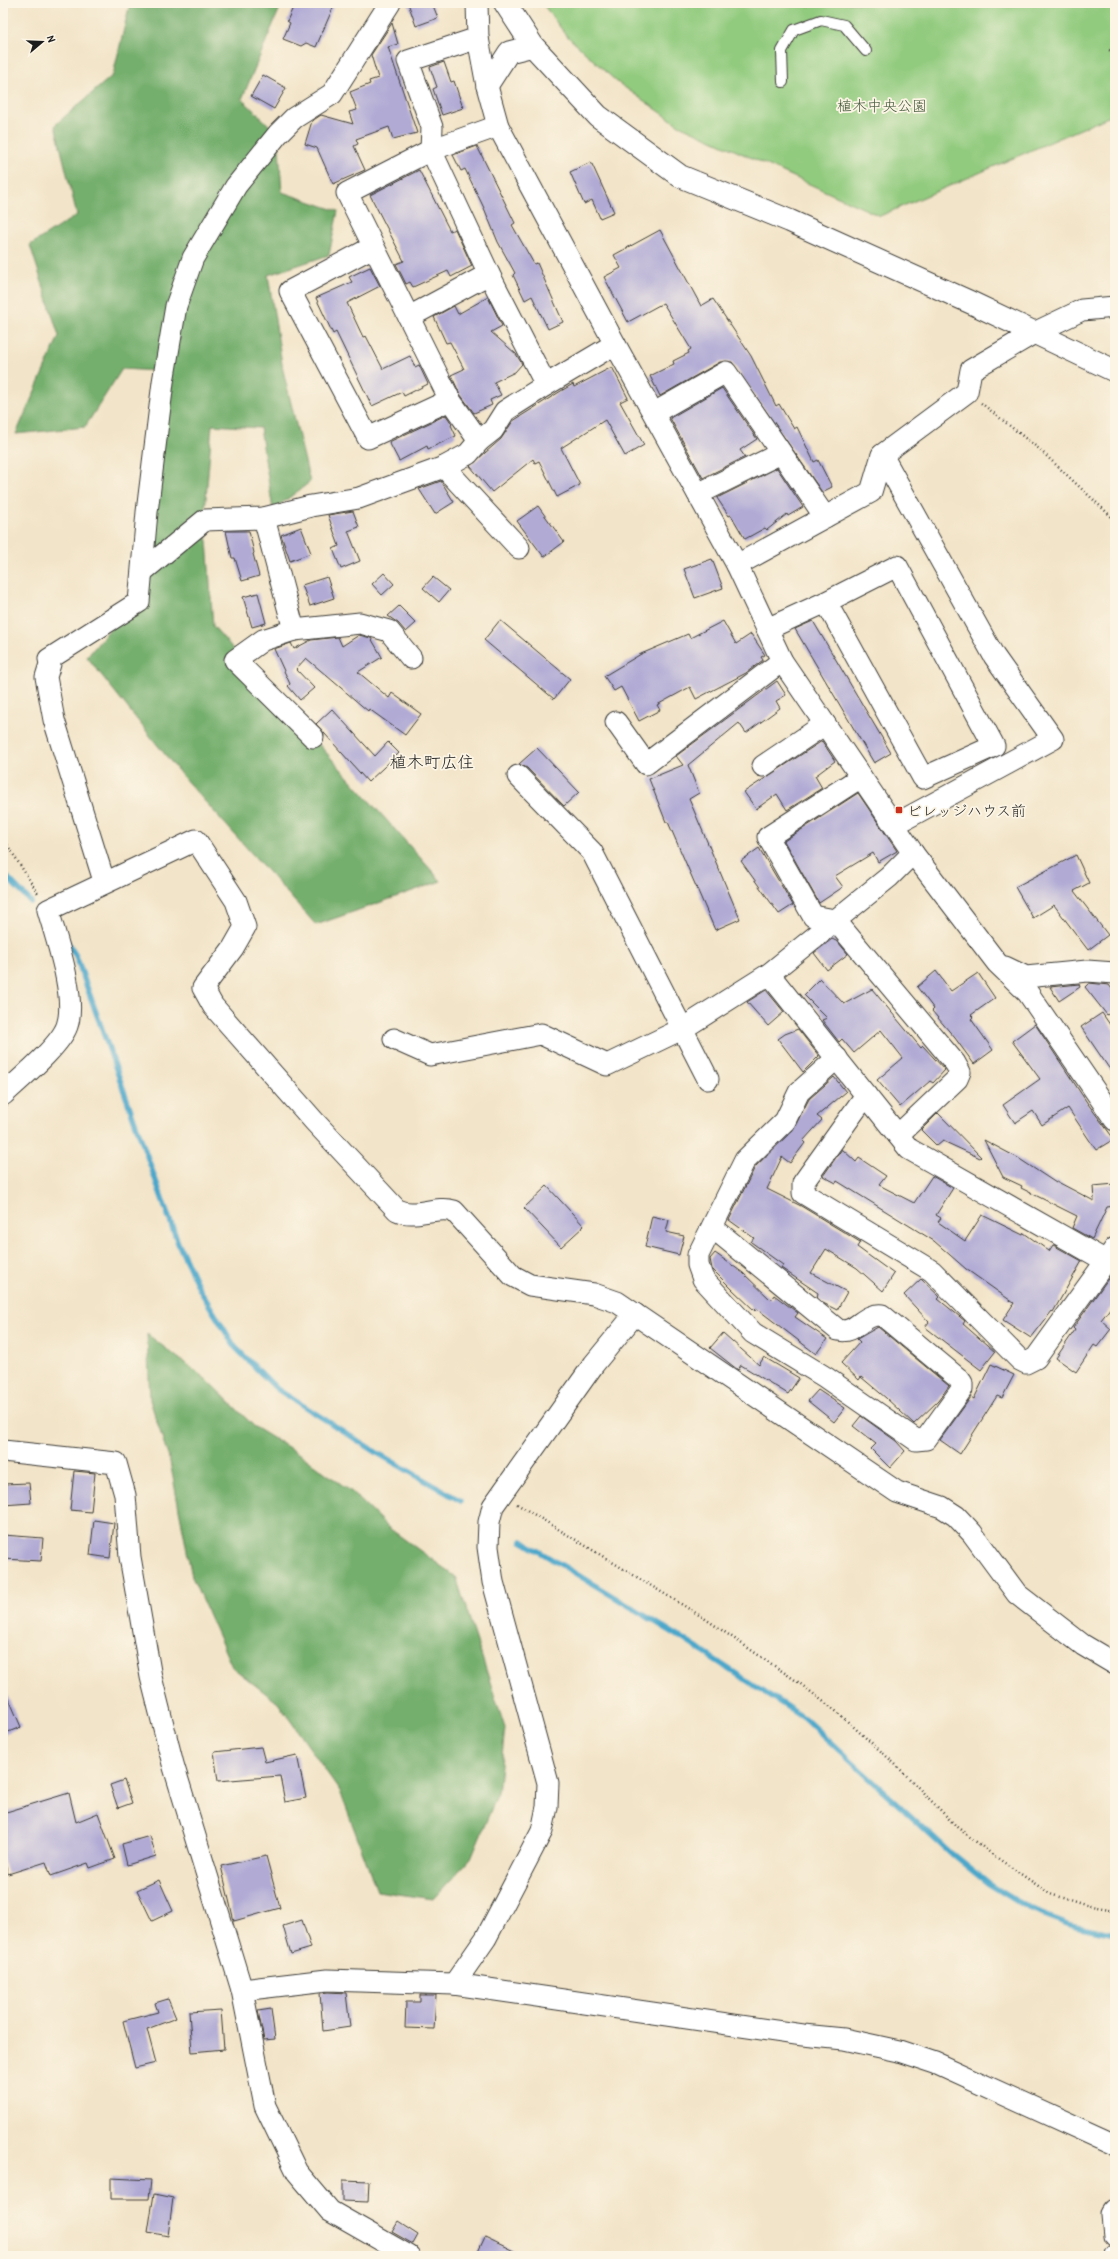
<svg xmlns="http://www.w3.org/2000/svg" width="1118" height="2259" font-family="'Patrick Hand','Klee One',sans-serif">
<rect width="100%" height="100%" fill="#fcf5e5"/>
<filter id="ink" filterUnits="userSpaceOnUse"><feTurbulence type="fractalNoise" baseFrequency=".025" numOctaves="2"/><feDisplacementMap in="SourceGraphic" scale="8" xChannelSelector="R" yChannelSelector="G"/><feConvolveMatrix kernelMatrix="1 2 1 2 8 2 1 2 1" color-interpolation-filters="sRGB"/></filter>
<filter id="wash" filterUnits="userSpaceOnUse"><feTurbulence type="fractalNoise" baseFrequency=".012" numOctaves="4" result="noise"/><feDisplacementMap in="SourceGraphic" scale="16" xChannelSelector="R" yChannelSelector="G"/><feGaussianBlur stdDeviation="0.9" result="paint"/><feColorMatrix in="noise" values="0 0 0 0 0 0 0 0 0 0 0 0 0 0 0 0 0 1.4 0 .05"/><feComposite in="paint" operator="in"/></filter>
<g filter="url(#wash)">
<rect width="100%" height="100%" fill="#f2e4c8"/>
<path fill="#91cb7e" stroke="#56744d" d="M542,3H1115V114L880,216L679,125L617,82L566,35Z"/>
<g fill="#74af6d" stroke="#486644">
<path d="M130,3H282L242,99L278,134L282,192L338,211L329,255L268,275L283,370L310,482L273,510L260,428L212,425L205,511L213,626L441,881L316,925L183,777L87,657L135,598L156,371L122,369L85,427L16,434L59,336L30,245L77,215L55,125L113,75Z"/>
<path d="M147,1334L207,1380L255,1427L301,1455L352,1492L389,1528L456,1577L505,1728L498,1793L471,1858L433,1899L377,1891L340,1791L278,1703L232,1667L192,1577L170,1462L150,1400Z"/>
</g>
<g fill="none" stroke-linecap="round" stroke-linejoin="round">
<g stroke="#4ca7ca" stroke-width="5.5">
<path d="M3,873L31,902"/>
<path d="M66,940L76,956L178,1243L200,1290L235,1347L277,1389L379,1454L461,1501"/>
<path d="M522,1541L680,1637L804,1718L952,1854L989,1884L1031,1910L1071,1925L1115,1934"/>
</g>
</g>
<g id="blocks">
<g fill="#b0aad5">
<path d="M295,3H335L316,47L306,43L301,46L283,39L290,23L287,21Z"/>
<path d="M408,3H432L438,18L416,26Z"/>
<path d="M392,23L398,44L388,47L417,133L393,139L389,127L356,139L358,144L354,146L365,170L333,184L317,148L305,144L312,121L321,115L353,124L349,112L357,110L350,92L370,84L369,81L378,78L371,55Z"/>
<path d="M444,62L451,82L454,81L463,108L442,115L433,89L437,87L430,67Z"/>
<path d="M263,75L286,88L274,109L251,96Z"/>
<path d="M477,146L515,223L512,225L534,264L537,263L563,322L548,329L532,296L525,300L513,275L515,273L498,242L484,208L465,169L461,171L453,155Z"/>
<path d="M591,162L614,212L600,218L592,200L584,204L570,172Z"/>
<path d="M419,170L450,231L455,229L472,266L451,277L448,271L413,287L410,282L406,284L396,264L404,261L370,195Z"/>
<path d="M660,230L701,306L713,299L751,356L776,406L779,404L794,429L797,427L814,462L818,460L832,487L822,492L732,362H720L660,396L650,376L674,364L673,361L689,353L688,351L691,349L663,303L628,322L604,277L621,268L614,255Z"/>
<path d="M370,267L380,286L347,303L363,337L366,336L383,369L410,356L415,367L419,365L428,384L404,396L402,392L372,406L336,332L333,334L316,298L352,282L349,277Z"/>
<path d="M488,297L502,326L491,332L516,354L522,364L515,372L494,382L501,395L490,400L492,405L474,413L460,394L451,375L464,369L450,342L446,343L434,317L454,306L458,314Z"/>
<path d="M612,367L628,398L620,402L644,445L625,456L605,420L561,448L580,485L557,497L539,461L535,463L533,459L492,492L470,466L501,439L513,421L561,391L573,384L574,387Z"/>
<path d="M722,388L757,439L740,450L745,457L703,478L670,418Z"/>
<path d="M446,415L452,424L451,425L456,436L428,449L427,446L399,461L389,442Z"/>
<path d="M777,468L803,507L788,516L787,514L767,530L765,528L745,539L731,515L729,516L717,498Z"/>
<path d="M441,481L454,502L435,514L419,489Z"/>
<path d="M538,506L564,542L544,557L517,521Z"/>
<path d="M353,511L359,527L348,531L360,561L341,569L333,549L339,546L328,515Z"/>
<path d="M301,527L311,553L290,561L281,535Z"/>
<path d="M226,531H249L254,553L253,554L259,576L242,581L235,558H232Z"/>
<path d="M712,559L723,588L695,598L684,569Z"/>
<path d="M384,573L394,584L382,595L372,584Z"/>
<path d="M327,577L334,598L310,606L302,585Z"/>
<path d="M433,577L449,590L439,602L423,588Z"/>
<path d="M258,593L266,623L252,627L243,597Z"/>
<path d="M399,606L416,623L406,632L398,623L388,616Z"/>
<path d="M500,620L570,679L554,699L484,640Z"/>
<path d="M723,621L736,644L751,634L765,655L761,657L763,660L746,673L696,699L690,687L657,705L660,710L639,721L621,687L614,691L604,676L641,654L688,634L690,638Z"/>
<path d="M813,621L891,753L874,763L795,629Z"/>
<path d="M359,635L371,638L382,657L358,672L389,698L392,693L421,714L405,735L369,709L368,711L306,658L296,669L314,688L300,700L288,686L290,684L274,649L291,643L294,649L311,640L338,637L342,646Z"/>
<path d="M777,681L786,695L776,701L780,708L746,733L739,723L688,765L699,793L689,799L740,919L715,930L668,822H666L649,779L683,765L676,756Z"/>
<path d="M332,709L375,756L388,742L399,753L368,782L316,724Z"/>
<path d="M822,741L835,761L815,776L822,788L787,810L777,794L756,809L744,792Z"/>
<path d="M537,748L579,792L564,806L527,768L519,764Z"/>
<path d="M858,793L897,851L878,862L873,853L835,876L843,887L819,903L784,841Z"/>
<path d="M759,848L793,905L779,914L741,861Z"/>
<path d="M1076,855L1089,883L1074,891L1108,935L1088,950L1054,905L1033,918L1015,887Z"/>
<path d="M832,939L838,942L848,954L827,970L814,953Z"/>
<path d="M936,971L951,991L978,973L995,998L971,1015L973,1017L971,1019L993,1050L974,1064L955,1038L932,1011L934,1009L917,987Z"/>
<path d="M820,979L844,1004L872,989L921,1048L923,1046L945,1070L933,1083L930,1081L900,1107L877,1080L903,1058L881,1030L854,1053L842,1039L839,1042L822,1020L827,1018L804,995Z"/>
<path d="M1089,983L1109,985L1115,993V1009L1107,1015L1085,987Z"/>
<path d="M1079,984L1080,987L1059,1001L1050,987Z"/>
<path d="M766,990L784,1012L768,1026L747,1002Z"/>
<path d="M1102,1013L1115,1032V1077L1081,1027Z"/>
<path d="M1035,1024L1088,1104L1114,1139L1096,1150L1068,1108L1042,1125L1033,1111L1015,1123L1003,1105L1040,1079L1012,1041Z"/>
<path d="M798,1029L819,1056L803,1072L778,1039L785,1034Z"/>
<path d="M834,1077L846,1092L817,1116L822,1120L803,1141L805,1143L790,1163L782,1157L767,1189L801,1206L860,1242L857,1247L894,1274L883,1291L857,1268L826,1249L811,1273L847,1292L837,1310L823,1303L817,1297L818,1293L781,1268L783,1265L751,1242L754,1238L729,1220L755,1167L793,1130L809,1099Z"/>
<path d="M938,1113L981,1157L980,1158L943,1141L937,1146L921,1130Z"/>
<path d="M984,1140L1018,1158L1056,1183V1181L1094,1201L1093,1186L1115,1184V1206L1107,1207L1092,1239L1072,1228L1077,1216L1021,1188L1022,1186L1003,1177Z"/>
<path d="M842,1149L856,1162L859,1158L886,1176L879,1185L914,1203L932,1176L953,1188L936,1215L941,1218L938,1222L965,1241L982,1215L1023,1235L1024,1233L1049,1251L1053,1245L1082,1261L1053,1312L1052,1311L1031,1338L1003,1320L1014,1303L966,1269L934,1241L837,1181L836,1183L823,1176Z"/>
<path d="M547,1186L584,1226L561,1247L524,1208Z"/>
<path d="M652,1216L669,1220L666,1232L684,1236L679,1255L645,1247Z"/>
<path d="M715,1253L743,1273L771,1300L774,1295L798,1313L795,1317L827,1339L816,1354L756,1308L755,1311L732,1289L712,1269L710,1259Z"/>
<path d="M1115,1269V1302L1101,1320L1111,1329L1097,1347L1094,1345L1076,1372L1056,1358L1075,1330L1073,1328Z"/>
<path d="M921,1279L940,1297L938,1299L965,1321L963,1324L995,1352L981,1370L925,1327L929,1322L904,1295Z"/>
<path d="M878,1327L949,1386L938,1401L914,1424L886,1398L861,1377L859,1380L841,1363L860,1342L857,1339Z"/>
<path d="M723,1333L759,1365L764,1357L799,1378L788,1394L741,1365L738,1370L710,1348Z"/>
<path d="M991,1364L1014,1375L1002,1398L997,1396L960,1454L940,1440L971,1397L974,1399Z"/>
<path d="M818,1390L845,1408L834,1422L808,1401Z"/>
<path d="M861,1416L896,1441L905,1451L890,1468L871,1449L876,1444L853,1426Z"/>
<path d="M74,1471L95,1473L91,1512L70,1510Z"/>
<path d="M29,1483L31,1503L3,1505V1484Z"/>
<path d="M94,1520L114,1523L110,1558L90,1555Z"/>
<path d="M3,1535L43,1538L41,1561L3,1559Z"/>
<path d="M3,1685L21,1727L3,1734Z"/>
<path d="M261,1747L265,1762L297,1755L306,1798L285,1802L280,1776L218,1781L214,1752Z"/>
<path d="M124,1780L132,1803L118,1808L110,1785Z"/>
<path d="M69,1793L76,1822L98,1813L115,1859L90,1868L88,1863L51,1876L46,1862L8,1874L3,1858V1813Z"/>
<path d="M150,1836L156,1856L127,1865L122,1844Z"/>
<path d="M266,1856L280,1908L234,1921L221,1866Z"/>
<path d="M159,1880L173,1911L152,1921L137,1890Z"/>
<path d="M302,1920L311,1948L291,1954L283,1926Z"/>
<path d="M328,1992L346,1993L350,2027L323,2031L320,1993Z"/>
<path d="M420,1995H436L434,2029L405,2028L406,2002H420Z"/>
<path d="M168,1999L176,2018L147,2029L156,2063L135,2068L123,2021L158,2012L155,2003Z"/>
<path d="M271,2009L275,2039L264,2040L258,2011Z"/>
<path d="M221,2010L224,2049L192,2052L189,2012Z"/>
<path d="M111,2178L151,2180L149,2199H111Z"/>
<path d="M343,2180L369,2181L368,2202L343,2201Z"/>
<path d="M154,2194L173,2198L168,2236L148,2232Z"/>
<path d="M398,2222L418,2235L413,2244L392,2232Z"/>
<path d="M485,2237L524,2256H476Z"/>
</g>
</g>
</g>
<g filter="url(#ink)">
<use href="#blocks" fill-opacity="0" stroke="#3c3a36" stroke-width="1"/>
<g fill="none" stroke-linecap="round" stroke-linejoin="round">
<g stroke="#3c3a36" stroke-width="12">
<path id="service" d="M783,82L782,51L794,30L821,20L844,25L866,51"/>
</g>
<g stroke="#3c3a36" stroke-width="23">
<g id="minor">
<path d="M477,3L478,38L487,86L498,126L615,344L737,565L782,661L913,853L997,963L1028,993L1115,1120"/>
<path d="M478,38L408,61L432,127L431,150L489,274L546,385L505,411L493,430L479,441"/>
<path d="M487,86L509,52L533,46"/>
<path d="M373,247L290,291L368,438L450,400"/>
<path d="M409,317L489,274"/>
<path d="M546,385L615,344"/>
<path d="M654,413L726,372L825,517"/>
<path d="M882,455L994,656L1053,739L894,825"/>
<path d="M444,467L519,548"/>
<path d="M698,494L781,453"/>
<path d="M264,518L294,630L263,640L235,660L313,737"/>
<path d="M737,565L871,492L882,455L967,392L971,370L1034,333L1082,310L1115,307"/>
<path d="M143,571L205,520L264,518L311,506L359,498L444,467L468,454L479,441L450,400L347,193L431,150L498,126"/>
<path d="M767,629L826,602L923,778L994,746L897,566L826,602"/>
<path d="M294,630L360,623L389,631L411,658"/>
<path d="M616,722L646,764L782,661"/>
<path d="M763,766L825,724"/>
<path d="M518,776L592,852L708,1079"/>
<path d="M861,777L768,837L813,916L835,920L955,1063L960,1072L957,1079L898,1135"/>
<path d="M913,853L889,877L769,974L909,1149L1106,1261L1115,1248"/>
<path d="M104,881L54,720L46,677L50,664L49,659L139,602L147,512L163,382L176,306L193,258L236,186L278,134L294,118L332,94L390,3"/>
<path d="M1005,967L1026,977L1087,971L1115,973"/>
<path d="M394,1039L430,1055L541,1034L607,1065L682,1029L769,974"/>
<path d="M3,1095C20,1079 60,1046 67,1026C77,998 56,938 48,910L196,840L236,901L245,927L233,948L203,988L213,1006L314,1121L397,1210C415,1219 435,1205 454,1211L513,1276L530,1285L594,1294L617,1302L897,1492L942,1507L956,1516L972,1533L1017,1594L1083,1645L1115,1664"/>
<path d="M866,1095L803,1183V1193L932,1271L1020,1360L1026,1363L1036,1358L1106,1261"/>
<path d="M712,1227L838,1330C856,1335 862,1313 882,1315L959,1379L962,1383V1389L926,1439L916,1440L825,1377L753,1333L703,1279L698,1265V1255L745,1160L785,1121L799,1092L837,1058"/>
<path d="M3,1451L116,1463L125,1495L130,1557L151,1677L173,1764L242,1990L265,2106L297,2172L330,2211L409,2256"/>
<path d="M454,1984L486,1938L542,1831L547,1807L548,1783L493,1582L488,1547L489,1522L493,1506L594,1364L635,1314"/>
<path d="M242,1990L327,1980L454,1984L803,2035L844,2039L899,2051L935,2063L1115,2145"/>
<path d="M1115,2211L1113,2214L1115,2235"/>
<path d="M1115,2256V2254"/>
</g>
</g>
<g stroke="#3c3a36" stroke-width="24">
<path id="tertiary" d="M505,3L533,46L598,116L680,176L790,221L972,303L1115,371"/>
</g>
<g stroke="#3c3a36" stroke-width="2.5" stroke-dasharray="1 3" stroke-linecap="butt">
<path d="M734,3H736"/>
<path d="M805,3L806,7"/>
<path d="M1109,50L1115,52"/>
<path d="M981,403L1039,449L1115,520"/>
<path d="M3,838L39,895"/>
<path d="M517,1504L704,1618L798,1682L837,1712L895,1764L957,1827L993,1855L1050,1894L1085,1905L1115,1910"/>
</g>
<use href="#service" stroke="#fff" stroke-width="10"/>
<use href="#minor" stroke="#fff" stroke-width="21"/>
<use href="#tertiary" stroke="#fff" stroke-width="22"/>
</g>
</g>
<rect fill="#c8321e" stroke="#fcf5e5" stroke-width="1.5" x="895" y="806" width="8" height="8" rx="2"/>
<g text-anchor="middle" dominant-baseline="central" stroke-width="3.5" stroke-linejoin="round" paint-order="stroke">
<g font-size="15" fill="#45593e" stroke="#fcf5e5">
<text x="882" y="105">植木中央公園</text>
</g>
<g font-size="15" fill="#1c1c1c" stroke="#fcf5e5" text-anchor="start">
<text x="907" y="810">ビレッジハウス前</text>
</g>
<g font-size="17" fill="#1c1c1c" stroke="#fcf5e5">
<text x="432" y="761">植木町広住</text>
</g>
</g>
<rect width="1118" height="2259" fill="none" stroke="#fcf5e5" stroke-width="16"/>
<g transform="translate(42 42) rotate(71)" stroke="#fcf5e5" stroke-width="3" paint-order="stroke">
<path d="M0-3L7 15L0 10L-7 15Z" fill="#1c1c1c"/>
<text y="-6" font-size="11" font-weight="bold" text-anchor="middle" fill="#1c1c1c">N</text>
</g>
</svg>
